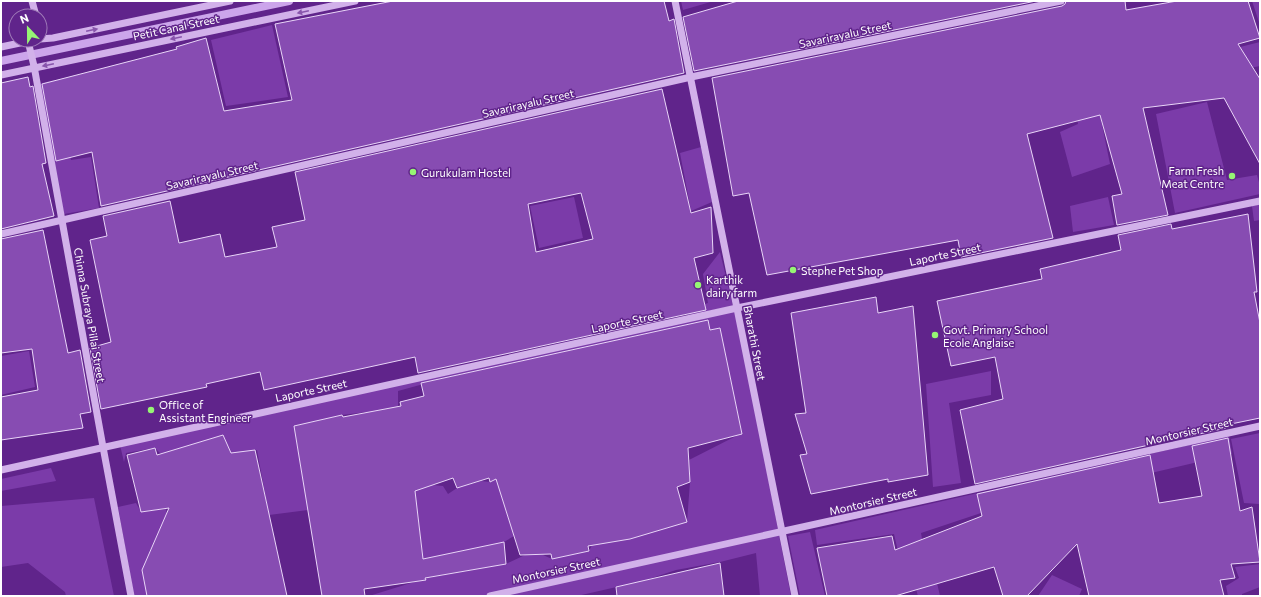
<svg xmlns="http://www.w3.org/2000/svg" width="1261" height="597" font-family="Commissioner,sans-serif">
<rect width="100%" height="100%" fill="#60248b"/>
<g fill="#7b3ba9">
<path d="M681,1H714L683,10Z"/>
<path d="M1252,1H1260V25Z"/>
<path d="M272,25L288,97L226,106L211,40Z"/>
<path d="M1260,42V66L1239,70L1232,49Z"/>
<path d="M55,80L71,160L91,157L99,208L64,214L38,84Z"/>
<path d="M1097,100L1110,164L1072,177L1060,132L1078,124L1075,105Z"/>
<path d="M1207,102L1227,180L1257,175L1260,186V194L1175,213L1156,114Z"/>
<path d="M701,147L712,202L691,211L680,153Z"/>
<path d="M574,197L583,238L539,248L530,206Z"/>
<path d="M1108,197L1114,225L1073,232L1070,206Z"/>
<path d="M1260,204V220L1254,221L1252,206Z"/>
<path d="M720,252L733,306L688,315L687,310L708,303L703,274Z"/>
<path d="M736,309L778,530L483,596H369L427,578L506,564L525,555H543L552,559L589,551L592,545L625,540L687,522L690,482L689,460L742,433L720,329L460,374L398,391V408L370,430L367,412L342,415L294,426L308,510L269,515L257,450L230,454L223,435L161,454L155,448L126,453L124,462L120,445Z"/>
<path d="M29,351L35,387L1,395V356Z"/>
<path d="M991,371V395L949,403L961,483L933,487L926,384Z"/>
<path d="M1260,433V511L1259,504L1244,503L1231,439Z"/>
<path d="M1229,436L1232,454L981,513L921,533L927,567L903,573L894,534L817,545L815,530Z"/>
<path d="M51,468L56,481L1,491V479Z"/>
<path d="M515,471L527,487L501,495L514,536L504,542L423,559L418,514L413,493L422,481L432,485L443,486L448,494L457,488L481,481L490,482Z"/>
<path d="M94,498L114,596H66L65,592L28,563L1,567V506Z"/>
<path d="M136,503L141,512L166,509L170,528L147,596H134L118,507Z"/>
<path d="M810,532L825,596H800L788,536Z"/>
<path d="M779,535L791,596H760L756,553L720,562L676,570L643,581L577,596H498Z"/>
<path d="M1260,564V587L1242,594V596H1228L1226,586L1239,578L1235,567Z"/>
<path d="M1052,575L1082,589L1079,596H1038Z"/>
<path d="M937,583L940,596H918L916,589Z"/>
</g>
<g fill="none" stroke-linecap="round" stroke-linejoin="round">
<path stroke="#cca5eb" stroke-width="8" d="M1,61L289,1"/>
</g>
<g fill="#874cb2" stroke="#e9d5f8" fill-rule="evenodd">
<path d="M393,1H664L669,21L674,19L684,73L101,206L92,152L56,161L42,84L177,49L176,47L206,38L224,111L292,100L275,24Z"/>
<path d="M738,1H1036L694,71L683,17Z"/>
<path d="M1066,1H1125L1126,10L1177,1H1248L1260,38L1238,44L1260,79V164L1224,98L1143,108L1168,215L1117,225L1112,196L1122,194L1100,115L1027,134L1053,238L961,257L958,240L767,275L749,193L733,196L712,78L1062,6L1065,4Z"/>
<path d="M28,77L30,87L33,86L46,163L42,164L54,216L1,229V83Z"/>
<path d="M662,89L691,213L711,207L713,253L694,258L706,310L418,373L415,357L264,390L260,372L206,384L207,387L101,409L90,348L111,342L90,240L107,236L103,216L170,201L179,243L220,234L225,257L277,247L272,227L305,220L295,172ZM581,193L593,239L536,252L528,204Z"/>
<path d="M1248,214L1257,292H1254L1260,323V418L1226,425V428L1190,436L1189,433L1148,442L1149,445L975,484L960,410L1003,399L995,357L951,366L937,301L1042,279L1040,269L1121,250L1118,235L1171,224L1172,229Z"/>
<path d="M43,230L68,353L80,350L91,412L80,414L83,428L1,440V397L38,390L32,349L1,353V239Z"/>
<path d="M876,297L878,313L913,306L928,475L888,482V479L811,494L800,455L807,454L795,414L806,413L791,313Z"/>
<path d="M708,320L710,330L720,328L742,434L688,448L690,482L677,487L687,522L630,539L588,546L589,551L552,559L551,554L520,555L496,479L490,482L489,478L457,488L453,478L415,491L423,559L504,542L506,564L425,578L426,580L364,589L365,596H322L294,426L342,415L343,417L401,406L400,402L424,396L421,383Z"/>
<path d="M223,435L231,453L255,450L287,596H147L142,570L169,508L141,512L127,455L155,448L157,455Z"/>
<path d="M1228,438L1240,511L1252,507L1260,562L1231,564L1235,578L1220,580L1224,596H1089L1077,544L1027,596H1003L994,567L895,596H827L817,548L892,536L895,550L982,516L977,494L1150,455L1159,503L1202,496L1192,446Z"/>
<path d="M720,563L724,596H617L616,587Z"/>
</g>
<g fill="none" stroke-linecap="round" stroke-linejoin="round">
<g stroke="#d2b1ea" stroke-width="7">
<path d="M32,1L36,16"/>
<path d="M675,1L795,596"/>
<path d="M40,39L53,38L230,1"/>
<path d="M1,47L34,40"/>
<path d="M34,66L103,447L131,596"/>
<path d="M1,75L355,1"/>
<path d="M1,234L691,77L1061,1"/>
<path d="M1,470L737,308L1260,201"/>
<path d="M490,596L1260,426"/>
</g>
<path stroke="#d2b1ea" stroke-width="7" d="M28,41L34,66"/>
</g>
<defs><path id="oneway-solid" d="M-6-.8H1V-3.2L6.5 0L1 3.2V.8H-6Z"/></defs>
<g fill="#8855ac">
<use href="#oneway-solid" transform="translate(303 12) rotate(168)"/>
<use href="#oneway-solid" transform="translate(92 30) rotate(-12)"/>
<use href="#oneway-solid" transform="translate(176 38) rotate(168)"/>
<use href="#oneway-solid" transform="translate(48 65) rotate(168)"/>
</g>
<g fill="#96f574" stroke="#60248b" stroke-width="1.5">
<circle cx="413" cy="172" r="4"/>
<circle cx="1232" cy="176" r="4"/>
<circle cx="793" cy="270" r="4"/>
<circle cx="698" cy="285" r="4"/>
<circle cx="935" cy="335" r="4"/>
<circle cx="151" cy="410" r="4"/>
</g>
<g text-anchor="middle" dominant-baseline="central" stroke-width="3" stroke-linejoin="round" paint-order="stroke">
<g font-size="11" fill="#fff" stroke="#60248b">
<text transform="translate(176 27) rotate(-12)">Petit Canal Street</text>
<text transform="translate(845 34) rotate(-12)">Savarirayalu Street</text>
<text transform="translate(528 103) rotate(-13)">Savarirayalu Street</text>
<text transform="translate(212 175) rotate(-13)">Savarirayalu Street</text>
<text transform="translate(945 254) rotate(-12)">Laporte Street</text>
<text transform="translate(90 315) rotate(80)">Chinna Subraya Pillai Street</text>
<text transform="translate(627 321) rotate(-12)">Laporte Street</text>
<text transform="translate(755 343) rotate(79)">Bharathi Street</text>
<text transform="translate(311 390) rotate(-12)">Laporte Street</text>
<text transform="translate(1189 431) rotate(-13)">Montorsier Street</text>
<text transform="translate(873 501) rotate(-13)">Montorsier Street</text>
<text transform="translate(556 570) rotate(-12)">Montorsier Street</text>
</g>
<g font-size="11" fill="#fff" stroke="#60248b" text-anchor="start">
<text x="1224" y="170" text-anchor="end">Farm Fresh<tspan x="1224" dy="13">Meat Centre</tspan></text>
<text x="421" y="172">Gurukulam Hostel</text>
<text x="801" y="270">Stephe Pet Shop</text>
<text x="706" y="279">Karthik<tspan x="706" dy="13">dairy farm</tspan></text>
<text x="943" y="329">Govt. Primary School<tspan x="943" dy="13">Ecole Anglaise</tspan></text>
<text x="159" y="404">Office of<tspan x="159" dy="13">Assistant Engineer</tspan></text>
</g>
</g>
<rect width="1261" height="597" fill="none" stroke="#ffffff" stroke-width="4"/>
<g transform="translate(28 28) rotate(338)"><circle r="19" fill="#60248b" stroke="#a07cb9"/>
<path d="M0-3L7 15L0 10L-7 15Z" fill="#96f574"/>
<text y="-6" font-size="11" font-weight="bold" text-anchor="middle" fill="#ffffff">N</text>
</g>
</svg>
